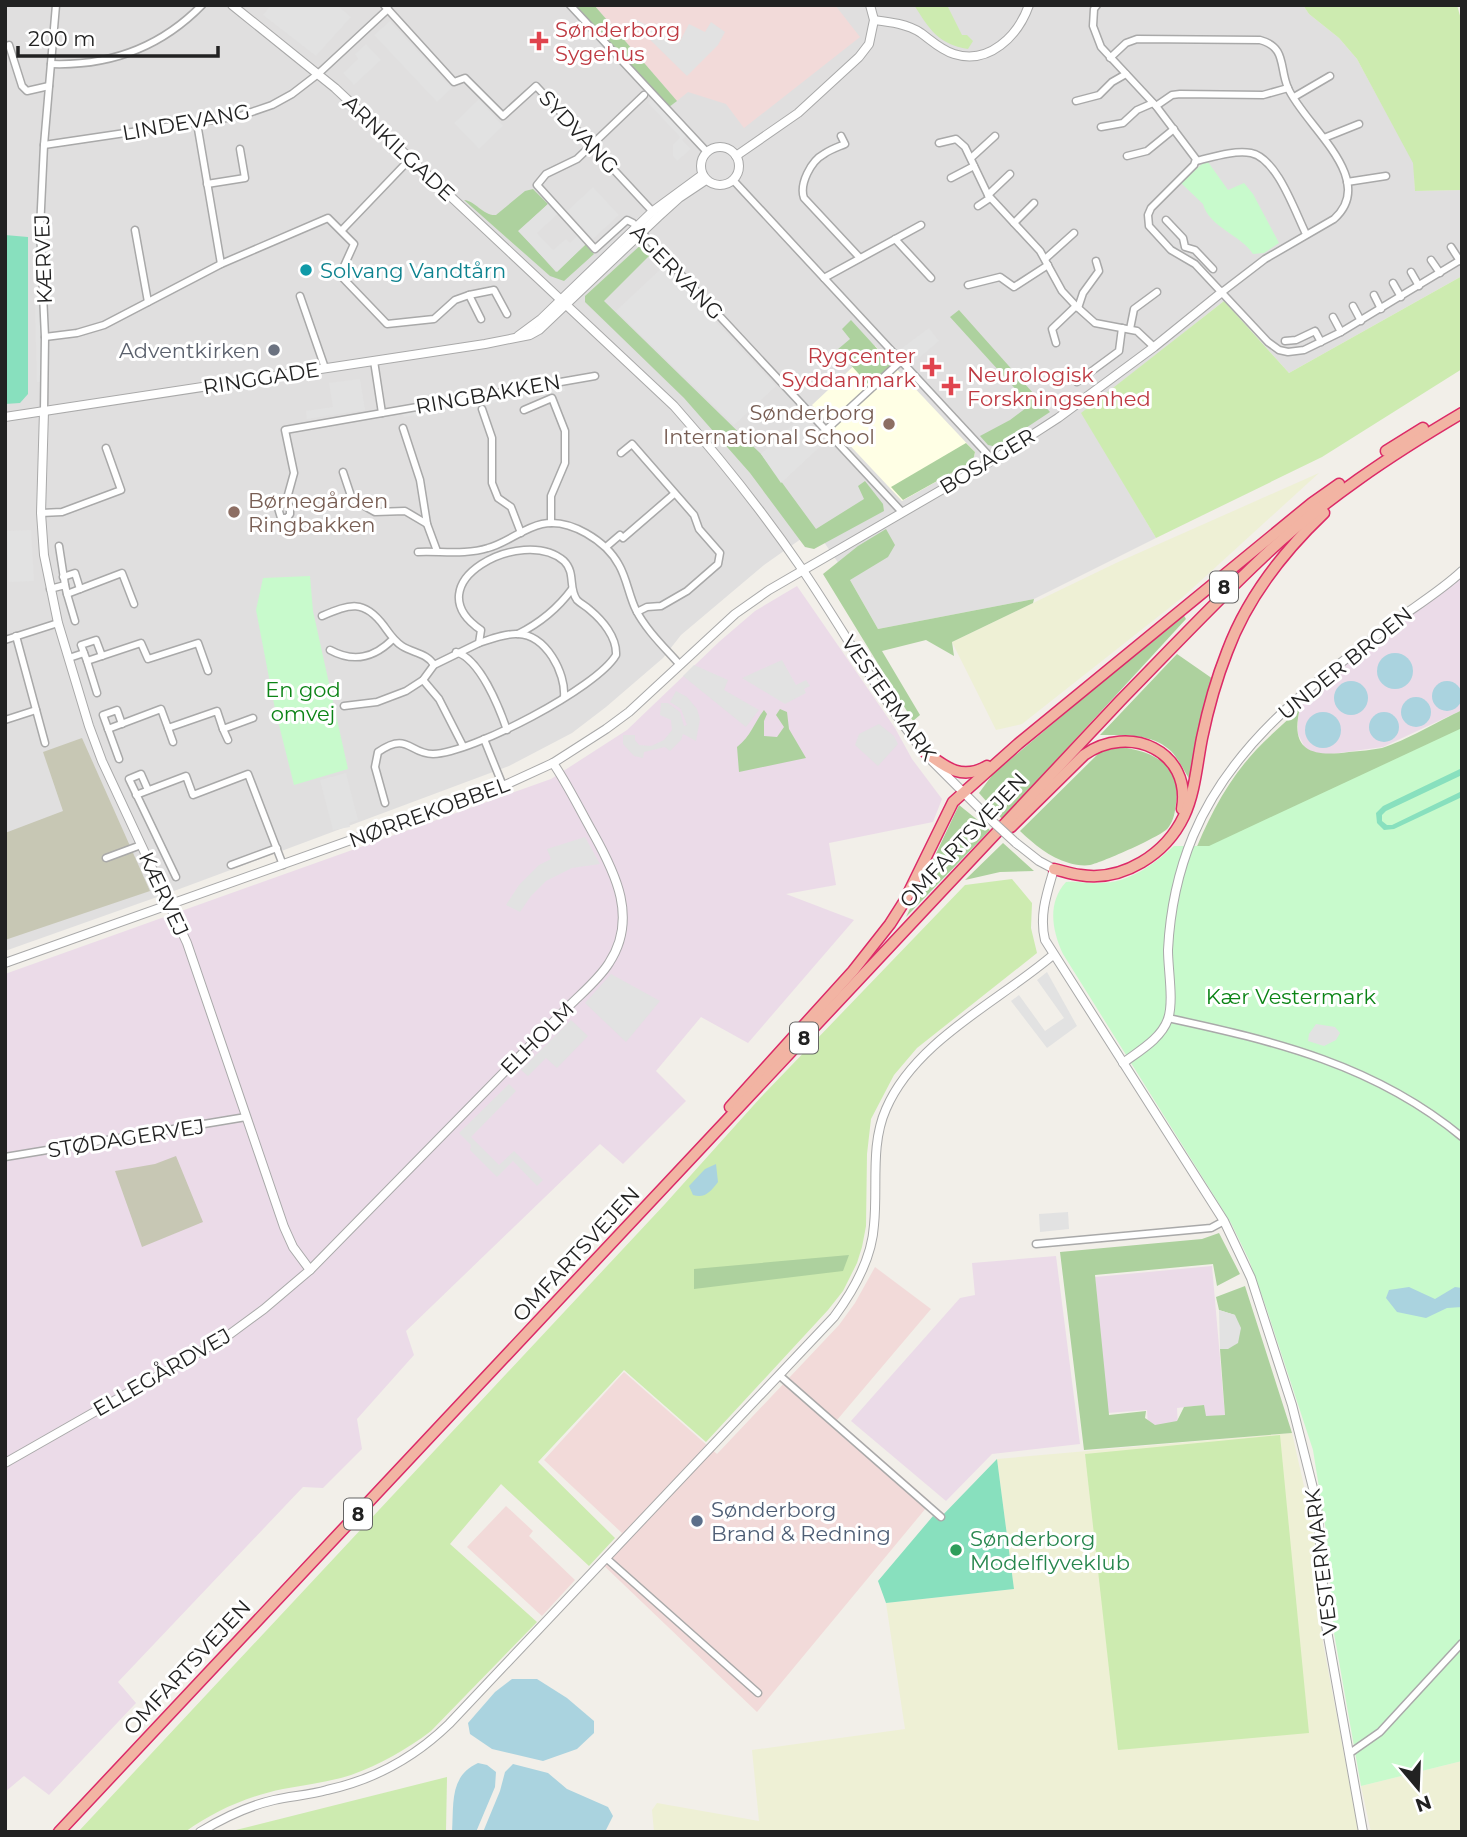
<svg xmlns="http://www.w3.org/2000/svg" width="1467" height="1837" font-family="Montserrat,sans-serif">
<rect width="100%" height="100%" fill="#f2efe9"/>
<path fill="#e0dfdf" d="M5,5H1303L1309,14L1339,38L1357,59L1414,163L1415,191L1462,190V276L1289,373L1224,301L1082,413L1156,538L1034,599L878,629L850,580L815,529L764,565L681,635L663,658L606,707L572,733L509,766L174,891L5,951Z"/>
<g fill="#f2dad9">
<path d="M594,5H835L860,37L744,128L726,104L688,92L677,101Z"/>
<path d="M875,1267L931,1309L837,1420L931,1502L757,1712L598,1560L622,1533L544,1460L624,1372L717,1454L839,1325L855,1303Z"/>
<path d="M506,1506L533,1531L529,1536L575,1580L542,1616L467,1547Z"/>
</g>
<g fill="#ebdbe8">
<path d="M1462,575V710L1383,747L1324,755L1311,753L1304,746L1298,734V719L1300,708L1315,690L1341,665Z"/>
<path d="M797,586L895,728L912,759L942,799L933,822L829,843L836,885L786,894L854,920L748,1043L701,1017L656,1071L686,1101L623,1164L600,1144L406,1331L414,1355L357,1419L362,1449L323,1488L303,1487L118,1682L136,1703L49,1795L24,1776L5,1792V974L551,779L627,730L720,641L755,611Z"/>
<path d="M1056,1256L1080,1444L992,1454L946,1501L851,1421L960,1298L975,1295L972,1263Z"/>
<path d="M1212,1266L1225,1415L1204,1417L1202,1405L1177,1408L1178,1425L1148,1427L1147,1410L1108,1413L1095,1277Z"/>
</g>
<path fill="#ffffe5" d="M875,346L975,452L973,461L902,501L812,405Z"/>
<g fill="#c7c7b4">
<path d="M82,738L150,891L5,940V833L63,811L43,752Z"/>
<path d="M176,1156L203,1222L142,1247L115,1171L155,1164Z"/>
</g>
<g fill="#eef0d5">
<path d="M1319,473L1183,597L1022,724L996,730L952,642L1116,563Z"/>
<path d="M1292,1433L1315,1535L1323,1643L1359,1832H654L652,1810L657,1803L759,1821L752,1750L905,1729L886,1603L1014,1589L997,1459Z"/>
<path d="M1462,1761V1832H1371L1361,1786Z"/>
</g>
<g fill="#cdebb0">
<path d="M914,5H947L962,35H967L973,41L968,49C938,44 930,30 914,5Z"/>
<path d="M1303,5H1457L1462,23V190L1415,191L1413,163L1357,59L1339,38L1309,14Z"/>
<path d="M1462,276V369L1322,457L1156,538L1081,413L1224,301L1289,373Z"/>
<path d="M1012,879L1032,903L1031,928L1037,953L917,1048L894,1075L871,1119L867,1154L866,1226L862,1247L857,1263L843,1291L828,1310L706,1442L624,1370L538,1462L615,1538L589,1566L501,1484L450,1544L537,1622L431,1731C406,1750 381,1764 351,1775C329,1782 306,1785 283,1789C248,1796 214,1811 185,1832H78L665,1204L761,1097L965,885Z"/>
<path d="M1280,1435L1309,1733L1118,1750L1085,1454Z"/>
<path d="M447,1777L446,1832H228Z"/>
</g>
<g fill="#add19e">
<path d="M575,5H594L677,101L669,107Z"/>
<path d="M533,189L548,204L519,231L556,272L586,244L594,254L564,281L550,276L464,200C476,201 483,216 496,215L525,191Z"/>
<path d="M644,242L653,252L604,301L761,454L816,529L864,499L858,486L865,481L883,504L884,511L814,549L805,547L750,473L684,398L585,302V296Z"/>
<path d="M959,310L1050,412L997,447L988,445L980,436L1010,420L1030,405L950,317Z"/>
<path d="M851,320L892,365L869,385L837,350L850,339L842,329Z"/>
<path d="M966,443L975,452L973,461L903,500L891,487Z"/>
<path d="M886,529L895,545L888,557L850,580L878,629L1034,599L1033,603L952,642L954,656L926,640L882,651L920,715L913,721L823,574L858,546Z"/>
<path d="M1183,614L1186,619L1002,819L979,793L993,774Z"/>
<path d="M1177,654L1213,679L1190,780C1184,771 1178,758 1171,751C1152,733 1124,735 1100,735Z"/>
<path d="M1300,708C1289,752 1313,757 1349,752C1360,751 1372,750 1382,748C1405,741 1439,721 1462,710V731L1192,859C1207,820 1227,781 1256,750C1270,735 1286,722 1300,708Z"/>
<path d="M780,709L787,712L789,729L806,758L739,772L737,747C751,736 754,723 764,710L767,714L764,721V736L777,737L784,727L776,715Z"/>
<path d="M1120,747C1152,751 1182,764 1176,803C1175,812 1174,820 1168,828C1162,836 1103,862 1090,865C1084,866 1075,865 1069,863C1049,857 1035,845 1020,831L1100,752Z"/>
<path d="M959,805L990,830L906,917Z"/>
<path d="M1003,843L1034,871L1000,872L965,880Z"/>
<path d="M1219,1233L1240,1274L1217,1286L1213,1264L1095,1275L1109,1415L1146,1411L1145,1418L1155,1425L1177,1421L1184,1407L1204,1405L1206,1416L1225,1415L1220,1349H1228L1235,1315L1219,1310L1216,1297L1245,1286L1292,1433L1084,1450L1060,1252L1202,1239Z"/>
<path d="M849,1255L843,1271L694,1289V1269Z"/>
</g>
<g fill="#c8facc">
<path d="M1208,162L1228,190L1244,183L1253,194L1279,243L1264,253L1253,254C1241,235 1209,227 1203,204L1181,183L1202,164Z"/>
<path d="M310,576L313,611L348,769L294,785L275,709L256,610L263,578Z"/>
<path d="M1462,728V1761L1361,1786L1334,1633L1327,1537L1313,1450L1266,1307L1249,1260L1231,1223L1063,954C1052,930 1047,903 1066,882C1078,881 1089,884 1100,883C1129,883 1153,865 1174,846H1209Z"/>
</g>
<g fill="#88e0be">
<path d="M5,235L28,237V394L20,403L5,404Z"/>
<path d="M1462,768V775L1386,811L1382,815V821L1387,825H1392L1462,791V797L1394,829L1384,830L1377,823L1376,813L1383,806Z"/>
<path d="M997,1459L1014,1589L886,1603L878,1581L933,1516L938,1520Z"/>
</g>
<g fill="#e2e2e2">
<path d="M271,5H337L351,17L316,56L263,15Z"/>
<path d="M637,20L679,43L689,24L705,32L711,22L725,32L718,45L687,76L635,25Z"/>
<path d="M390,21L452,88L437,102L374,35Z"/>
<path d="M366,44L381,60L354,85L343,73L358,59L355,54Z"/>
<path d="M652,98L686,136L682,140L691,149L677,161L673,156V145L680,137L648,103Z"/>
<path d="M479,99L503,126L479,149L454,123Z"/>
<path d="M593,187L619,215L593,239L567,211Z"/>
<path d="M548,204L558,214L537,233L553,250L566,239L570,243L578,235L586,244L557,272L518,231Z"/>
<path d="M33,229H40L44,382H37Z"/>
<path d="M664,266L776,386L734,425L616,311Z"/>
<path d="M929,328L939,341L911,365L898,351Z"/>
<path d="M360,379L365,410L307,419L306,411L333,407L329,383Z"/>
<path d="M563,381L565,391L404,417L402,409Z"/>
<path d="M803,415L826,441L781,483L761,454Z"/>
<path d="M31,530L34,581L9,582L7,531Z"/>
<path d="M782,660L796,685L806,680L810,686L804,689L806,693L785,704L742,678Z"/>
<path d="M694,665L728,680L724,690L759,710L746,727L683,676Z"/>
<path d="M676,691L687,697L697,709L700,719L696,741L683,734L681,740L670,751L665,747L644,752L643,758L634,756L623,744V735H635V740L639,745L651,746L664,740L672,730L671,720L660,715L661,703H668L680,712L684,726L687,725L681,709L670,702Z"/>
<path d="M879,724L894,736L898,744L878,766L855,745L859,734Z"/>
<path d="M346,773L358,820L349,823L350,827L333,830L320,780Z"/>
<path d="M585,837L600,864L572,868L546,881L531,896L520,912L506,905L519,885L539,865L551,859L547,849Z"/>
<path d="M1047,972L1077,1026L1047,1048L1011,1001L1019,995L1045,1031L1064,1018L1037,980Z"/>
<path d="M611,974L660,1001L626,1042L585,1003Z"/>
<path d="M571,1020L588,1036L557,1068L546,1058L528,1076L521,1070Z"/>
<path d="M1316,1024L1335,1027L1340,1033L1336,1040L1324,1046L1308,1041L1309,1034Z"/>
<path d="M509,1084L516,1091L471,1137L499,1165L514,1151L543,1180L537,1186L513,1161L497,1177L470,1150L471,1145L459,1133Z"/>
<path d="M1068,1212L1069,1229L1040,1232L1039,1214Z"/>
<path d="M1219,1310L1235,1315L1241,1328L1238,1343L1228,1349H1220Z"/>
</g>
<g fill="#aad3df">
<circle cx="1395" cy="671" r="18"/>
<circle cx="1351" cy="698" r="17"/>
<circle cx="1447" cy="696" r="15"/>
<circle cx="1416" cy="712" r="15"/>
<circle cx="1323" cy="730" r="18"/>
<circle cx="1384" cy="727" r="15"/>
<path d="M716,1164L718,1182C711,1191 705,1199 693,1195L689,1186L705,1169Z"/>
<path d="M1409,1287L1435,1299L1455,1287L1462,1288V1307L1447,1308L1426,1318L1397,1312L1386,1298L1389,1290Z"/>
<path d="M512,1679H537L567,1698L594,1721V1733L577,1749L543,1761L492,1749L470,1734L468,1723L495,1692Z"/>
<path d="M478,1763L487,1765L496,1772L495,1787L476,1832H452C454,1804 449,1776 478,1763Z"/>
<path d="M513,1764L548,1773L567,1789L608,1807L613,1816L605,1832H483L500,1791L505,1772Z"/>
</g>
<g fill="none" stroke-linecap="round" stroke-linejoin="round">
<g stroke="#a9a9a9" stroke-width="9">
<g id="minor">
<path d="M384,5L454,82L465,78L503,116L536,86L654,213"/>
<path d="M570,5L707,152"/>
<path d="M1097,5L1094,9L1093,26L1101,47L1156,106L1196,159L1194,165L1151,208L1148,215L1149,226L1171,250L1195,264L1268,342L1279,350L1288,352L1304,350L1341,332L1462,259"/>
<path d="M9,45L22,86L27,91L49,86"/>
<path d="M1110,58L1126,43L1137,39L1260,40C1287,47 1279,68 1288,88C1304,125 1379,179 1334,219L1265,259L1222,292"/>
<path d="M51,64C109,66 161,47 202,5"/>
<path d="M644,95L577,159L546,174L537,185L595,249L627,220L633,223L901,511"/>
<path d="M1294,97L1330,76"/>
<path d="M1076,101L1099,95L1112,82L1126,74"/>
<path d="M1156,106L1172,95L1180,94L1263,95L1288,88"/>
<path d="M197,123L221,264"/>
<path d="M1101,127L1123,123L1137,110L1153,103"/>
<path d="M841,136L845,144C838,147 831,149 824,154C811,161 799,184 804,198L860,258"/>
<path d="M1324,138L1359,124"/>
<path d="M939,143L956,139L965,147L988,195L1040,251L1062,291L1076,306L1095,323L1137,331L1154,347"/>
<path d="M44,145L240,116L272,105L292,94L318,74L388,9"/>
<path d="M1127,156L1147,151L1174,129"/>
<path d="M971,158L995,136"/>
<path d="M1196,161C1213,157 1234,150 1251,153C1277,158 1295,212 1306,234"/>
<path d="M951,178L974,166"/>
<path d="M733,180L993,460"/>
<path d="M1347,182L1386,176"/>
<path d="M207,184L245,178L240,149"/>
<path d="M988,195L1010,174"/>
<path d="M978,206L990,198"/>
<path d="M1166,220L1183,238L1185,247L1195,250L1213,269"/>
<path d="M1014,223L1034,203"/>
<path d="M135,230L148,302"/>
<path d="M342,230L410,159"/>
<path d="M895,239L931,278"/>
<path d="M1451,247L1460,261"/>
<path d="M1045,259L1074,233"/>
<path d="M1431,260L1440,273"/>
<path d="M1411,272L1419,286"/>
<path d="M824,278L921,225"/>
<path d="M1393,283L1401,297"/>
<path d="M968,285L1000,277L1014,287L1048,265"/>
<path d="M469,295L481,319"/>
<path d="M1374,295L1381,309"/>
<path d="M300,296L325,368"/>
<path d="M1353,306L1361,321"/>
<path d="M1078,308L1083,293L1099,271L1096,261"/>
<path d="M1333,317L1341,332"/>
<path d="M1130,329L1134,309L1157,292"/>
<path d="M45,337L77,333L104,325L221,264L328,218L354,244L340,275L387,324L434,319L455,300L469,295L494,290L507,314"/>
<path d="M1285,341L1296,340L1315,331L1321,342"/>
<path d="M1056,343L1052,329L1076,306"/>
<path d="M374,361L382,413"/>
<path d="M1077,382L1119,351L1122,328"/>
<path d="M482,409L492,438V483L498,498L511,507L521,533"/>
<path d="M524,410L552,398L565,431V463L551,496V523"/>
<path d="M44,411L45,337L40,229L44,145L56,5"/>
<path d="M403,428L420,480L427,524L437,551"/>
<path d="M826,430L901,361"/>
<path d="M621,453L632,444L694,515L699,529L720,553L718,564L687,591L661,606L647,607L637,612"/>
<path d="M343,472L352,499L375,512L405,511L427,524"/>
<path d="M286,502L290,507V514L287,518H281L278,508L286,502L294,473L285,430L595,376"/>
<path d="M41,513L62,512L121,490L106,448"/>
<path d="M59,546L65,585"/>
<path d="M606,547L620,535L623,538L674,494"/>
<path d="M418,552C441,551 466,555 488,548C507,543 523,528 542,524C570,518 606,541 619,565C627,579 629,596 636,610C646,630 665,648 680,665"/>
<path d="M63,577L75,573L80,589"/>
<path d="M50,589L65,585L67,594L122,573L134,604"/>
<path d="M67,594L75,621"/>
<path d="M322,616C350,604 364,599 384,626C389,633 394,641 402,646C413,653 427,653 434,665"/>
<path d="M518,634C540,623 558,608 572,589"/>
<path d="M16,636L45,743"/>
<path d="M5,640L58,623"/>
<path d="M479,643C491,639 506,633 518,634C546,635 566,673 564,697"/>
<path d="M330,650C354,663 374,658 393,639"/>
<path d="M456,652C480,659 499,707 507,730"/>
<path d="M84,653L81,645L96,640L102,656"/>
<path d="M69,658L84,653L87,661L141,643L148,659L198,643L208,671"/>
<path d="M87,661L97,693"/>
<path d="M423,680L439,699L463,746"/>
<path d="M344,706L377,702L406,691L423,680L434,665L479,643L481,630C412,583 523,525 564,561C576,573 568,588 577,600C581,604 586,606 590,610C602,620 617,637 616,655C597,688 472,753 433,754C409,754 408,731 378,752L375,767L385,803"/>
<path d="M5,720L36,710"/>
<path d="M168,728L173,742"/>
<path d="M108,729L161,709L168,728L217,711L223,729L253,718"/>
<path d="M223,729L228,740"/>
<path d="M484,739L503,786"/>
<path d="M119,759L103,715L117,710L122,724"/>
<path d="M148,790L141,774L129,779L176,877"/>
<path d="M136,795L186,776L193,795L248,774L283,865"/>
<path d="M106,858L141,845"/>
<path d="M231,865L277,848"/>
<path d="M1168,1018C1275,1041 1375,1065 1462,1137"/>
<path d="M5,1157L246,1117"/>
<path d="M1036,1244L1211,1228L1224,1221"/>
<path d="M779,1375L941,1517"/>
<path d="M606,1558L758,1693"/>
<path d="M1350,1753L1380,1732L1462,1643"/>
</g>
</g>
<g stroke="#a9a9a9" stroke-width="10">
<g id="tertiary">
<path d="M232,5L335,88L674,406C720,458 763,512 802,569C843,629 878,694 923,751"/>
<path d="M874,20C890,22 907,24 921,33C932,41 941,50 954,54C989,65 1018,36 1029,5"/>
<circle cx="720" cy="166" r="19"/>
<path d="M736,156L798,113L859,57L869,44L874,20L870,5"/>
<path d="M518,336L541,319L653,211L702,175"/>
<path d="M44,411L41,513L44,555L58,623L89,726L102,761L187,943L284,1227L293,1247L310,1270"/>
<path d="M5,417L485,344L530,335L539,330L658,217L679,198L706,180"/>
<path d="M932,761L991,820"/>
<path d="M1016,843L1039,861L1054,869C1047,893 1039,915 1045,940L1224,1221L1251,1278L1292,1405L1317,1504L1326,1625L1363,1832"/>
<path d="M5,963L503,786L553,763L606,729L629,712L735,614L769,590L993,460L1058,418L1154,347L1222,292"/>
<path d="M1123,1063C1139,1051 1161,1039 1168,1019C1174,1001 1168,970 1168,950C1170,911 1178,872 1193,836C1233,740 1318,680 1398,619C1419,604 1443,589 1462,571"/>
<path d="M5,1463L226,1337L264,1309L310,1270L569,1006C583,992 599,979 609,963C638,919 616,874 593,833C580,810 568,785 553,763"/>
<path d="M200,1832C223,1818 248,1806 274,1800C292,1796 310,1795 327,1790C373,1780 415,1757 449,1724L834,1317C854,1290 872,1259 874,1225C878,1187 870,1145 886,1109C915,1041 998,1002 1053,955"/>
</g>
</g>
<g stroke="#dc2a67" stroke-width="13">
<g id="trunk">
<path d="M1386,451L1423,428"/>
<path d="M921,749C943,765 960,782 987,766"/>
<path d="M1011,827L1084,755C1129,723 1192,751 1182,809"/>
<path d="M1054,869C1063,871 1071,874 1080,875C1123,882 1166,854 1184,816C1195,793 1197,763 1202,738C1208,709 1216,680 1227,652C1247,598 1282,553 1324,513"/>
<path d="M730,1107L853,971L890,924L904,902L953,802L1018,744L1312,503L1339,484"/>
<path d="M59,1832L1120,701C1167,653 1214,603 1263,557C1323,500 1391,455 1462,413"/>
</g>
</g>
<use href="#minor" stroke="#fff" stroke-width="6"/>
<use href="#tertiary" stroke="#fff" stroke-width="8"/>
<use href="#trunk" stroke="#f2b4a3" stroke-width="10"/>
<g stroke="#a9a9a9" stroke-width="10" stroke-linecap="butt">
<path id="tertiary-bridge" d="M991,820L1016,843"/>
</g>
<use href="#tertiary-bridge" stroke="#fff" stroke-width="8"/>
</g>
<g fill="#e0444e" stroke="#fff" stroke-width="2.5">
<path d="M535.5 30.5h7v7h7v7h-7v7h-7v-7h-7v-7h7z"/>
<path d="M928.5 356.5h7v7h7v7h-7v7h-7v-7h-7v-7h7z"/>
<path d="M947.5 375.5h7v7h7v7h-7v7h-7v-7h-7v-7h7z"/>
</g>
<circle fill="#0f9aa8" stroke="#fff" stroke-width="2.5" cx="306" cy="270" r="7"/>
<circle fill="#6b7280" stroke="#fff" stroke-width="2.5" cx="274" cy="350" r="7"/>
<g fill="#8d6e63" stroke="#fff" stroke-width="2.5">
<circle cx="889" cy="424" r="7"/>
<circle cx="234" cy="512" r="7"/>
</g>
<circle fill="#5c6f8a" stroke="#fff" stroke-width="2.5" cx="697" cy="1521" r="7"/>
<circle fill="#2e9e5b" stroke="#fff" stroke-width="2.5" cx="956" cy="1550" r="7"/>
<g text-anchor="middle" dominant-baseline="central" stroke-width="6" stroke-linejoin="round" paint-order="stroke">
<g fill="#fff" stroke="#646464" stroke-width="2">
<rect x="1210" y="571.5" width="28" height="31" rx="5"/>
<rect x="790" y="1022.5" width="28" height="31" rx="5"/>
<rect x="344" y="1498.5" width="28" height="31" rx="5"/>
</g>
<g font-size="19" font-weight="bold" fill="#222">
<text x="1224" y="587">8</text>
<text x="804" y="1038">8</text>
<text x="358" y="1514">8</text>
</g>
<g font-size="21" fill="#be3a42" stroke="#fff" text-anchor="start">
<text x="555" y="29">Sønderborg<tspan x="555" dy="24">Sygehus</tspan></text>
<text x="916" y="355" text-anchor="end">Rygcenter<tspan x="916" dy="24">Syddanmark</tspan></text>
<text x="967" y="374">Neurologisk<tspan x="967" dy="24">Forskningsenhed</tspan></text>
</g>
<g font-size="21" fill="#222" stroke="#fff">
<text transform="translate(186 122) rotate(-10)">LINDEVANG</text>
<text transform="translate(579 132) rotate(47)">SYDVANG</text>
<text transform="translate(399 148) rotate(43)">ARNKILGADE</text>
<text transform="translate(43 259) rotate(-92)">KÆRVEJ</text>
<text transform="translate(677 272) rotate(46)">AGERVANG</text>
<text transform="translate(261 378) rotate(-9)">RINGGADE</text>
<text transform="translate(488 394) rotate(-10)">RINGBAKKEN</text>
<text transform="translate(987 461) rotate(-31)">BOSAGER</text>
<text transform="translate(1345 663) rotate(-39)">UNDER BROEN</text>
<text transform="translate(889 698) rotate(55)">VESTERMARK</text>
<text transform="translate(429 812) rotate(-20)">NØRREKOBBEL</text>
<text transform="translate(963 840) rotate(-47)">OMFARTSVEJEN</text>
<text transform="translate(164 894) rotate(65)">KÆRVEJ</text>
<text transform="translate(537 1038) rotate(-45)">ELHOLM</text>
<text transform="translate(126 1138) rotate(-9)">STØDAGERVEJ</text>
<text transform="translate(576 1254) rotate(-47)">OMFARTSVEJEN</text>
<text transform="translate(162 1372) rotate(-30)">ELLEGÅRDVEJ</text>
<text transform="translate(1321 1562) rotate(-97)">VESTERMARK</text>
<text transform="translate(187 1667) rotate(-47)">OMFARTSVEJEN</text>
</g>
<g font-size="21" fill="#0d838f" stroke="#fff" text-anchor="start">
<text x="320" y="270">Solvang Vandtårn</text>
</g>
<g font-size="21" fill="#5b616d" stroke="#fff" text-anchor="end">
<text x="260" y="350">Adventkirken</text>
</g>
<g font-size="21" fill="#785e54" stroke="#fff" text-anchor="end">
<text x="875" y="412">Sønderborg<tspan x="875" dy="24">International School</tspan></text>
<text x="248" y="500" text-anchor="start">Børnegården<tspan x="248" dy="24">Ringbakken</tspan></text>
</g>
<g font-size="21" fill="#0c8416" stroke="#fff">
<text x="303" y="689">En god<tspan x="303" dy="24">omvej</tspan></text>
<text x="1291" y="996">Kær Vestermark</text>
</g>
<g font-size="21" fill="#4e5e75" stroke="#fff" text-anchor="start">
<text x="711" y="1509">Sønderborg<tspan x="711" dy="24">Brand &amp; Redning</tspan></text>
</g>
<g font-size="21" fill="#27864d" stroke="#fff" text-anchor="start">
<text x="970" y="1538">Sønderborg<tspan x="970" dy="24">Modelflyveklub</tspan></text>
</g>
</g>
<rect width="1467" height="1837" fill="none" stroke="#222222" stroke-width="14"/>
<g transform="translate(1418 1788) rotate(161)" stroke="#ffffff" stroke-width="5" paint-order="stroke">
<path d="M0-5L12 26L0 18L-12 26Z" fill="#222222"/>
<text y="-10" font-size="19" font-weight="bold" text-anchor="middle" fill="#222222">N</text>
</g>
<path d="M18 46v10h200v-10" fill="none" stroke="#222222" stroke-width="3.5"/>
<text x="28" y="46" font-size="21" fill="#222222" stroke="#ffffff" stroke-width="5" paint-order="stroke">200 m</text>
</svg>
